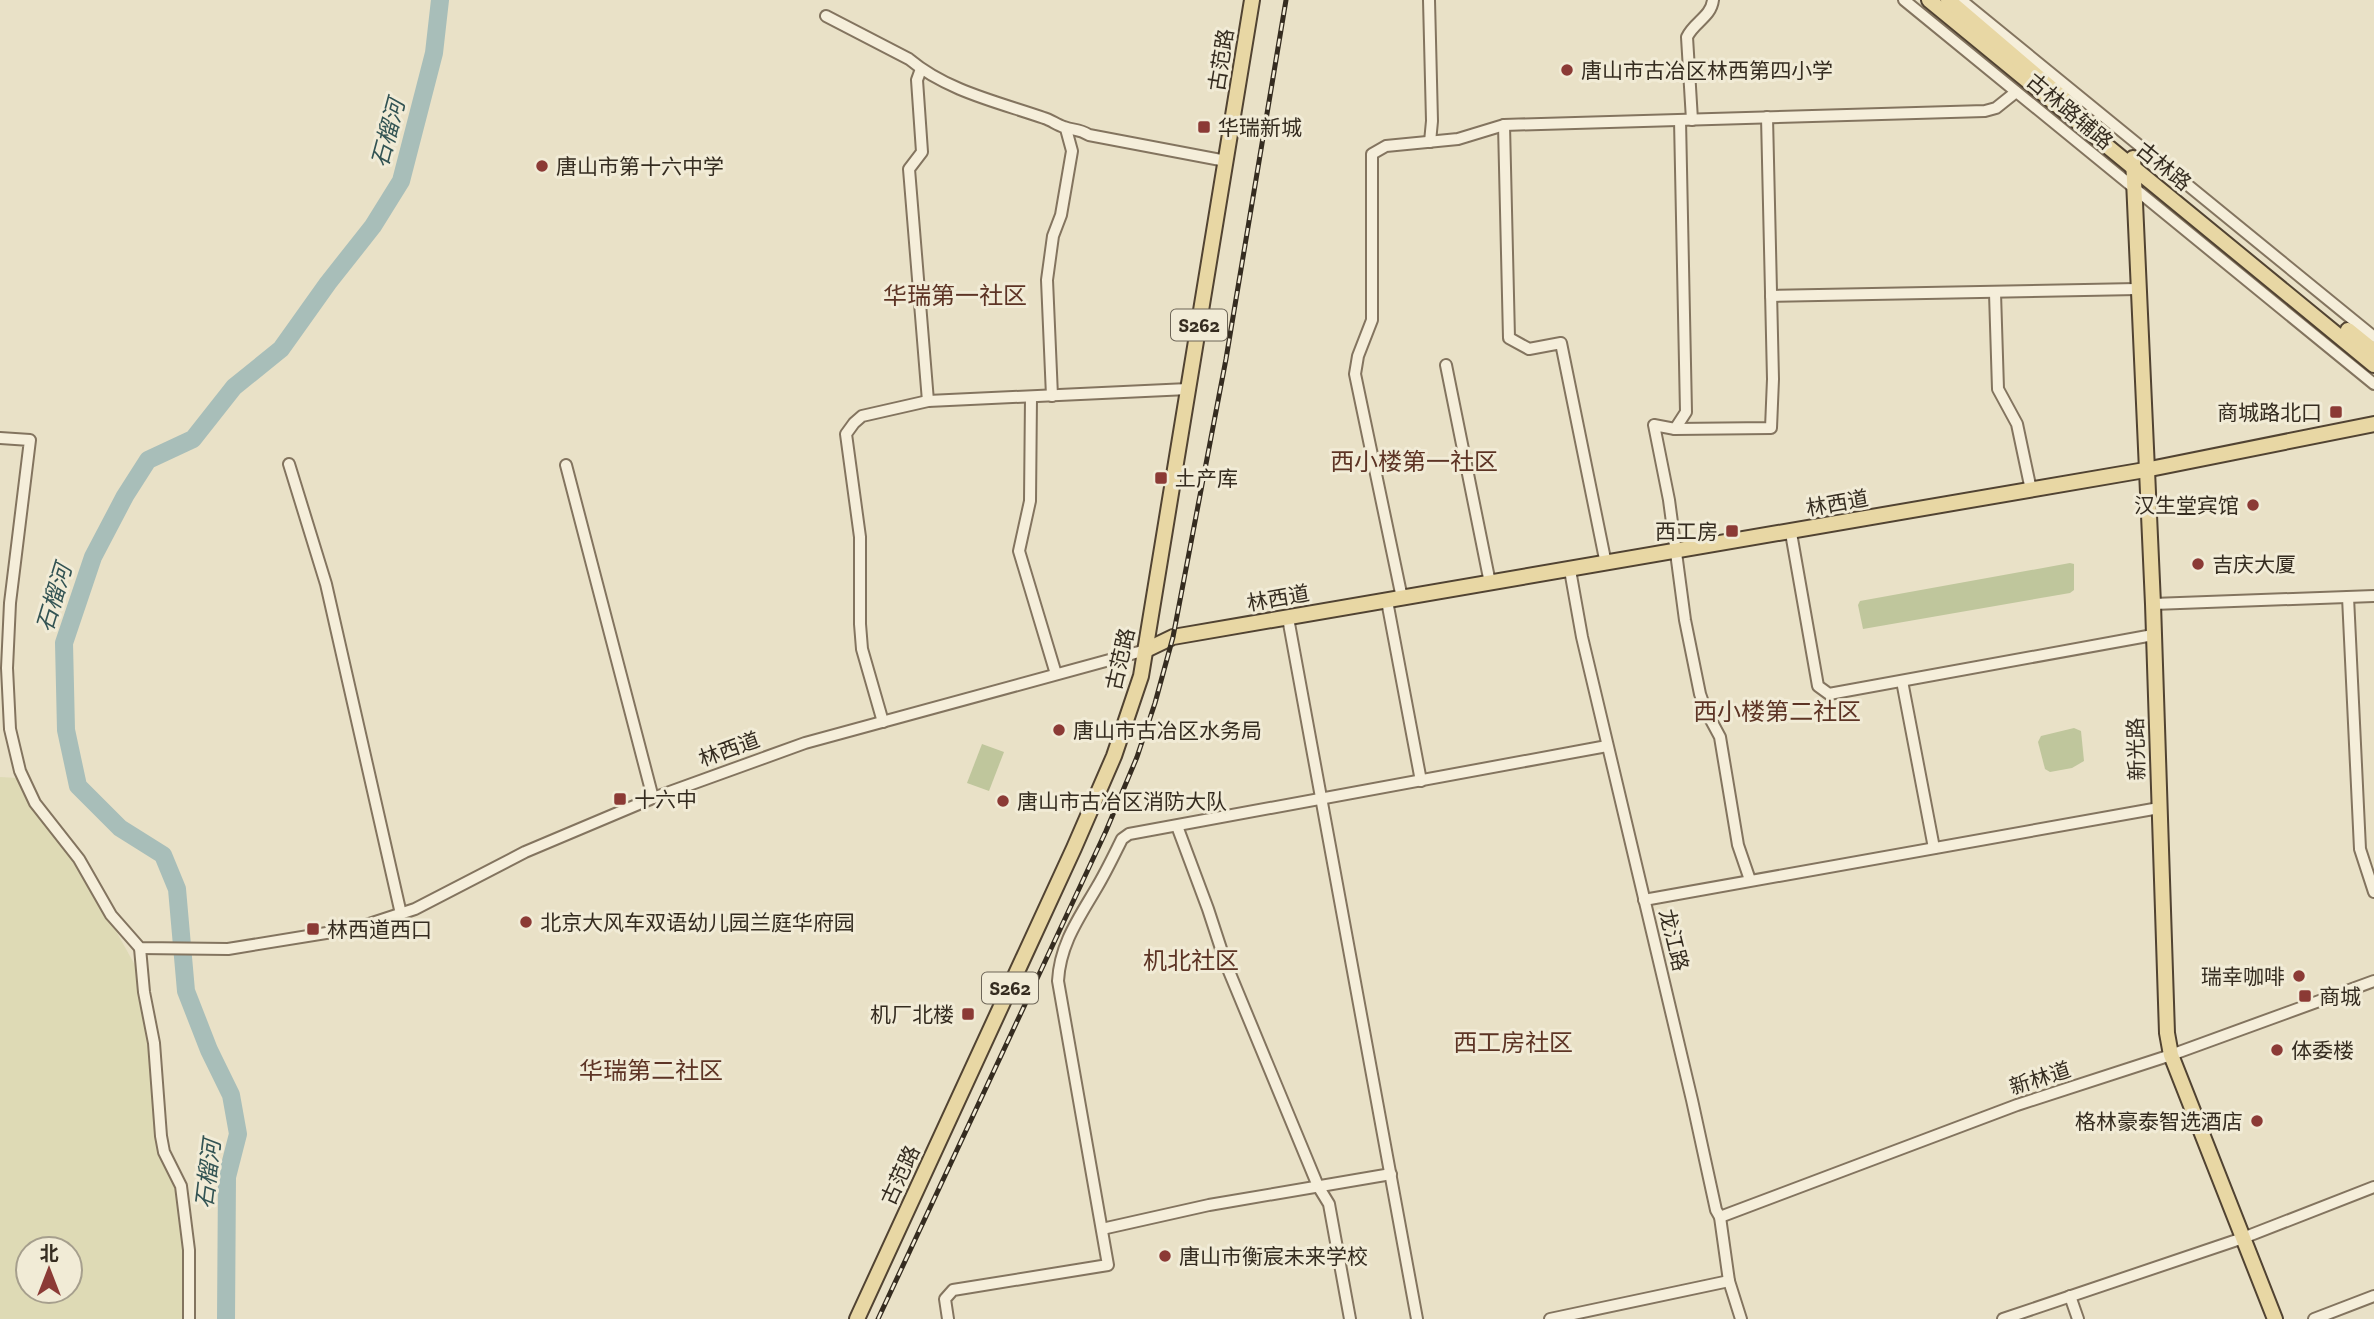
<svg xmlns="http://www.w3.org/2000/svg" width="2374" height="1319" font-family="'Zilla Slab','Noto Sans SC',serif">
<rect width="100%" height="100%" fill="#e9e1c7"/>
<path fill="#dedab5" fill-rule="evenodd" d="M0,777L17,778L86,877L136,967L152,1069L185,1228L184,1319H0ZM28,1249H70V1291H28Z"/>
<g fill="#bfc69c">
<path d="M2070,563L2074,564V590L2070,593L1863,629L1858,605L1860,601Z"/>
<path d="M2074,728L2081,731L2084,761L2072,768L2050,772L2045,769L2038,742L2041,736Z"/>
<path d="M982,744L1004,752L989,791L967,783Z"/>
</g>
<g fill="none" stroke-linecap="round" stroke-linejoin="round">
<path stroke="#a8beb9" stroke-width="18" d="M226,1319L227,1177L238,1134L231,1095L209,1050L186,991L177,889L163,855L120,828L78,786L66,730L64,643L93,557L125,496L148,460L193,439L234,387L281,349L328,283L373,226L401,181L434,53L440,0"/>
<g stroke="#83745f" stroke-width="14">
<g id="minor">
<path d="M1429,0L1432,121L1430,142"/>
<path d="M1904,0L2374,384"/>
<path d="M1961,0L2374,337"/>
<path d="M826,16L909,59C947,91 998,102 1044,118C1051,120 1057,125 1064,127C1074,131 1078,128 1089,135L1226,161"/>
<path d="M921,69L917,80L922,152L909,169L928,401"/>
<path d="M1692,120L1687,37C1694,22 1711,17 1713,0"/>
<path d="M1504,125L1509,338L1529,349L1561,343L1606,564"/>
<path d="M1995,293L1998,389L2017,424L2031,490"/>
<path d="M1771,296L2137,289"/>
<path d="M1446,365L1490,583"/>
<path d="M1052,396L1047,280L1053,236L1061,215L1072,151L1066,129"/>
<path d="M1031,397L1030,501L1019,551L1056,674"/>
<path d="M1675,429L1686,412L1680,120"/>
<path d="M0,438L30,440L10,603L7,668L10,729L20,771L35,803L79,859L111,915L140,948L228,949L357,928L415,909L525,852L653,798L805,743L1146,650"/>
<path d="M289,464L326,584L401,914"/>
<path d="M566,465L653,798"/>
<path d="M1791,533L1818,686L1829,694L2153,635"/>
<path d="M1570,570L1582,637L1692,1100L1716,1210L1720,1217L1729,1281L1741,1319"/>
<path d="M2348,597L2360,849L2374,892"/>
<path d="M1402,598L1355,374L1358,356L1372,320V154L1386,146L1458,139L1504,125L1985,111L1996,108L2016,92"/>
<path d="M1387,601L1421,781"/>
<path d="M2153,604L2374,596"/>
<path d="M1288,618L1417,1319"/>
<path d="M1902,681L1934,848"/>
<path d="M883,722L862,649L860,624V537L846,434L854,423L862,416L928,401L1188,389"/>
<path d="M1177,826L1208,909L1226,964L1318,1186L1329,1204L1350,1319"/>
<path d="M1750,880L1738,845L1720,737L1706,711L1700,694L1685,620L1669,500L1654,425L1675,429L1771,428L1773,379L1767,117"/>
<path d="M1644,900L2159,808"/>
<path d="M140,948L144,992L154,1043L161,1136L164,1152L181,1186L189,1250V1319"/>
<path d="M1720,1217L2017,1105L2171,1055L2374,981"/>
<path d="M1102,1229L1209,1205L1391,1174"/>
<path d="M2070,1296L2078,1319"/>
<path d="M948,1319L945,1299L953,1290L1108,1265L1058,981C1060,944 1079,918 1097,887C1106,872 1114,855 1122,839L1129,834L1607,746"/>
<path d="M1550,1319L1729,1281"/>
<path d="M2003,1319L2243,1238L2374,1187"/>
<path d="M2314,1319L2374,1296"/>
</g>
</g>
<g stroke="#514332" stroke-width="18">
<g id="major">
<path d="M1929,0L2374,365"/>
<path d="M1948,0L2064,99"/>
<path d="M2133,158L2153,604L2167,1033L2171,1055L2275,1319"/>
<path d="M2348,330L2374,351"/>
<path d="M1146,650L1173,637L2145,470L2374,424"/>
<path d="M857,1319L1074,848L1114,756L1141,676L1252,0"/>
</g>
</g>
<use href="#minor" stroke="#f5eeda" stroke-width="10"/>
<use href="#major" stroke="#e8d7a4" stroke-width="14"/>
<g stroke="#352c20" stroke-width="5">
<path id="rail" d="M878,1319L1106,831L1137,757L1155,703L1173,637L1226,359L1286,0"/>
</g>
<use href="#rail" stroke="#f1ebd6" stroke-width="2.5" stroke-dasharray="8" stroke-linecap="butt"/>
</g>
<g fill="#8b3a35" stroke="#f1ebd6" stroke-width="2.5">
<circle cx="1567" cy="70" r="7"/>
<rect x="1197" y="120" width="14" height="14" rx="3.5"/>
<circle cx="542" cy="166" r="7"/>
<rect x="2329" y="405" width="14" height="14" rx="3.5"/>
<rect x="1154" y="471" width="14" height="14" rx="3.5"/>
<circle cx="2253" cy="505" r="7"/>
<rect x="1725" y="524" width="14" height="14" rx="3.5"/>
<circle cx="2198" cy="564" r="7"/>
<circle cx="1059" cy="730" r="7"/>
<rect x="613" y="792" width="14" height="14" rx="3.5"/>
<circle cx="1003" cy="801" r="7"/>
<circle cx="526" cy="922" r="7"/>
<rect x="306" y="922" width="14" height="14" rx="3.5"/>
<circle cx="2299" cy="976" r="7"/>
<rect x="2298" y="989" width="14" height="14" rx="3.5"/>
<rect x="961" y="1007" width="14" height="14" rx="3.5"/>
<circle cx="2277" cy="1050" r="7"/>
<circle cx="2257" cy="1121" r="7"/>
<circle cx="1165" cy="1256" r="7"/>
</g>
<g text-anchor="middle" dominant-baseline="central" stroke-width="6" stroke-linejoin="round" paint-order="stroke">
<g fill="#f1ebd6" stroke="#6d6557" stroke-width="2">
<rect x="1171" y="309.5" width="56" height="31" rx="5"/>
<rect x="982" y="972.5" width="56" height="31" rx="5"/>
</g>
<g font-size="19" font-weight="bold" fill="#352c20">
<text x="1199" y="325">S262</text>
<text x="1010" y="988">S262</text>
</g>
<g font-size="21" fill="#352c20" stroke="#f1ebd6">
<text transform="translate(1221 60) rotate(-81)">古范路</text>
<text transform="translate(2070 111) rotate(40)">古林路辅路</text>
<text transform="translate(2164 166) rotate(39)">古林路</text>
<text transform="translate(1837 503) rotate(-10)">林西道</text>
<text transform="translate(1278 598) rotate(-10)">林西道</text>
<text transform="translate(1120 659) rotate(-77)">古范路</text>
<text transform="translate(729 749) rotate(-20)">林西道</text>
<text transform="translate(2136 749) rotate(-92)">新光路</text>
<text transform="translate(1674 940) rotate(76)">龙江路</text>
<text transform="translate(2040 1078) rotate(-18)">新林道</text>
<text transform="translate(900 1175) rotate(-65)">古范路</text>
</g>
<g font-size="21" fill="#352c20" stroke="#f1ebd6" text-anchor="start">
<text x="1581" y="70">唐山市古冶区林西第四小学</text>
<text x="1218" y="127">华瑞新城</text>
<text x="556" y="166">唐山市第十六中学</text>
<text x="2322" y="412" text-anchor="end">商城路北口</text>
<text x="1175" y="478">土产库</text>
<text x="2239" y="505" text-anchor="end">汉生堂宾馆</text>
<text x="1718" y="531" text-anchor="end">西工房</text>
<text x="2212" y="564">吉庆大厦</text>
<text x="1073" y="730">唐山市古冶区水务局</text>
<text x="634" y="799">十六中</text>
<text x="1017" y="801">唐山市古冶区消防大队</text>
<text x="540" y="922">北京大风车双语幼儿园兰庭华府园</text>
<text x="327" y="929">林西道西口</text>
<text x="2285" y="976" text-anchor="end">瑞幸咖啡</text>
<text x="2319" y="996">商城</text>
<text x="954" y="1014" text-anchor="end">机厂北楼</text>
<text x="2291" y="1050">体委楼</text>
<text x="2243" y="1121" text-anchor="end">格林豪泰智选酒店</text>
<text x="1179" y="1256">唐山市衡宸未来学校</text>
</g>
<g font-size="23" font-style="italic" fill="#325353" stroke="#f1ebd6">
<text transform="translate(388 133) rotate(-75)">石榴河</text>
<text transform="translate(54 598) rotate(-73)">石榴河</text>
<text transform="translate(208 1174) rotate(-83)">石榴河</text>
</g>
<g font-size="24" fill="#5d3425" stroke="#f1ebd6">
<text x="955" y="295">华瑞第一社区</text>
<text x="1414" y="461">西小楼第一社区</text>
<text x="1777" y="711">西小楼第二社区</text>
<text x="1191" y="960">机北社区</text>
<text x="1513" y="1042">西工房社区</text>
<text x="651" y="1070">华瑞第二社区</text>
</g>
</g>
<g transform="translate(49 1270)"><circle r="33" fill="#f1ebd6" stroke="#a69f8d" stroke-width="2"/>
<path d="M0-5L12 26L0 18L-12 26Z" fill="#8b3a35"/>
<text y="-10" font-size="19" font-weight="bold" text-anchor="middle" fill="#352c20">北</text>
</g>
</svg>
